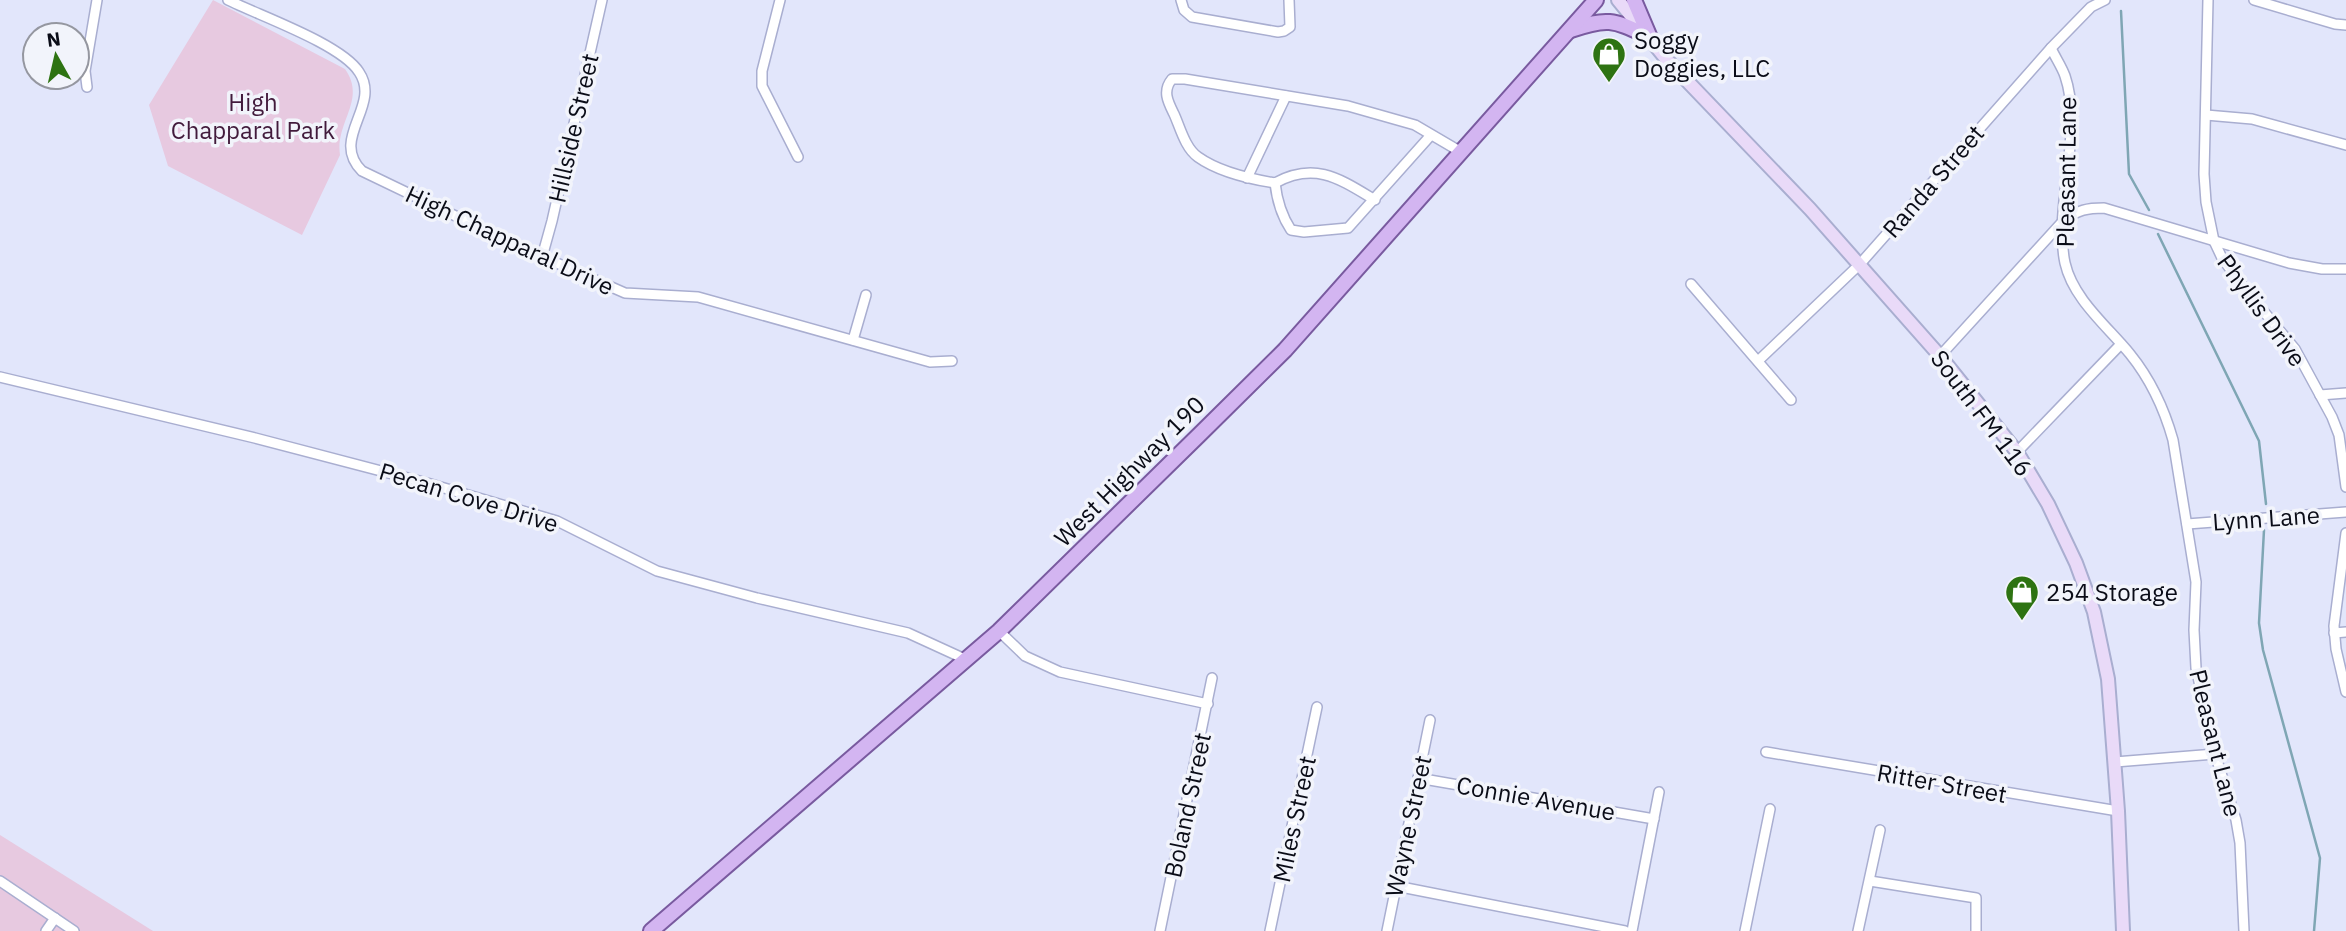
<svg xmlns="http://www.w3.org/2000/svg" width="2346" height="931" font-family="'IBM Plex Sans',sans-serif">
<rect width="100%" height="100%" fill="#e2e6fb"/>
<g fill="#e7c9e0">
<path d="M213,0L345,69C367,100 335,122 340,155L302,235L168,166L149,105Z"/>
<path d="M0,835L153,931H0Z"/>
</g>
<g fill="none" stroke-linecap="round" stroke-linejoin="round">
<g stroke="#7fa6b4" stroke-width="2.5">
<path d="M2121,11L2129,174L2149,210"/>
<path d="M2158,234L2259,441L2266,504"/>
<path d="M2264,530L2259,623L2263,650L2320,858L2314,931"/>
</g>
<g stroke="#a9aed0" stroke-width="12">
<g id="minor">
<path d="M228,0C260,16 341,44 359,72C382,106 329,138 362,171L518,246L625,293L698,297L930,362L952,361"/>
<path d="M780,0L762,71V86L798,157"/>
<path d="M1181,0L1184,10L1192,17L1278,32L1284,31L1290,27L1289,0"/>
<path d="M2208,0L2204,174L2206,202L2214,241L2222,258L2245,289L2295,349L2332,417L2339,435L2346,487"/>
<path d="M2254,0L2335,24L2346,25"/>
<path d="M2051,48C2055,57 2062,67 2065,76C2084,131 2053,207 2065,263C2073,299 2108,327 2130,354C2151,380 2164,408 2173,440L2196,582L2194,630L2196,668L2215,754L2236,820L2240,843L2244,931"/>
<path d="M87,87L85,71L97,0"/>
<path d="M2206,115L2252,119L2346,145"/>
<path d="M1247,178L1286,96"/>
<path d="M1275,183C1277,201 1281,215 1291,230L1304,232L1348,228L1431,135"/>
<path d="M1375,200C1340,179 1315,161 1275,183C1250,179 1219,172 1198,157C1185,148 1180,127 1174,114C1168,102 1162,91 1172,79H1185L1348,106L1415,125L1461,152"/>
<path d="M542,257L552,221L602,0"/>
<path d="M1691,284L1791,400"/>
<path d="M853,340L866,295"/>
<path d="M1940,356L2064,220C2078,210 2087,208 2104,208L2289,263L2322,269H2346"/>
<path d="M1758,361L1860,264L2051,48L2091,7L2105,0"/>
<path d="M0,377L255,438L427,483L557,521L657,571L757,598L908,633L967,660"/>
<path d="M2320,395L2346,393"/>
<path d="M2017,452L2121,344"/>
<path d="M2187,524L2346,512"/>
<path d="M2346,533L2334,626L2336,649L2346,692"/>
<path d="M999,631L1025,656L1060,672L1208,704"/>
<path d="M2334,633L2346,632"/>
<path d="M1766,752L2118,811"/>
<path d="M2115,762L2215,754"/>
<path d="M1418,778L1654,819"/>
<path d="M0,881L74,931"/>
<path d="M1870,881L1976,898V931"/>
<path d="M1396,886L1625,931"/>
<path d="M46,931L55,918"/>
<path d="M1160,931L1212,678"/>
<path d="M1270,931L1317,707"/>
<path d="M1387,931L1430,720"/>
<path d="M1632,931L1659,792"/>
<path d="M1745,931L1770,809"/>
<path d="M1858,931L1880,830"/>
</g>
</g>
<g stroke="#a9aed0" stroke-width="16">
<path id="secondary" d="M1618,0L1667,60L1810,209L1940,356L2017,452L2048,504L2076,563L2094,612L2108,679L2118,811L2123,931"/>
</g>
<g stroke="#795a9f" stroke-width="18">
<g id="primary">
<path d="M1634,0L1651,40"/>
<path d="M1571,30C1608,17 1613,20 1648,36"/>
<path d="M651,931L999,631L1199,435L1285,350L1596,0"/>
</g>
</g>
<use href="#minor" stroke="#fff" stroke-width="9"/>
<use href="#secondary" stroke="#e9daf8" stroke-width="12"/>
<use href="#primary" stroke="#d3b5f1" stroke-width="14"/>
</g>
<defs>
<g id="shop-pin" transform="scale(1.75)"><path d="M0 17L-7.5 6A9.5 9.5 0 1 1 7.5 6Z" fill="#2e7312" stroke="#f2f4fb"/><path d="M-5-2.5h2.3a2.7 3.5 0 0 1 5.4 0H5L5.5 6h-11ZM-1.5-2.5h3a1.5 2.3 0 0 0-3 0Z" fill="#fff"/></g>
</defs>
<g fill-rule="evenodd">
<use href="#shop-pin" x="1609" y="54"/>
<use href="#shop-pin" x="2022" y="592"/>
</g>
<g text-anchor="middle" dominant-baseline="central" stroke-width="7" stroke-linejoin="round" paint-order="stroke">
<g font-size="24" fill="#0a0c17" stroke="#f2f4fb" text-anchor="start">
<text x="1634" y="40">Soggy<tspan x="1634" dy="28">Doggies, LLC</tspan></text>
<text x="2046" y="592">254 Storage</text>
</g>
<g font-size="24" fill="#421b3c" stroke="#f2f4fb">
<text x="253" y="102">High<tspan x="253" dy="28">Chapparal Park</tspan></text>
</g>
<g font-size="24" fill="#0a0c17" stroke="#f2f4fb">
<text transform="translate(573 128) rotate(-77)">Hillside Street</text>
<text transform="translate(2066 172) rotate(-89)">Pleasant Lane</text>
<text transform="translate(1933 181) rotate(-49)">Randa Street</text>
<text transform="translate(510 240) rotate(25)">High Chapparal Drive</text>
<text transform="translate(2262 310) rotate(54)">Phyllis Drive</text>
<text transform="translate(1982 413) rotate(53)">South FM 116</text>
<text transform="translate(1129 471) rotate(-45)">West Highway 190</text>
<text transform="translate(469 497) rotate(17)">Pecan Cove Drive</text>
<text transform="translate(2266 518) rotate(-4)">Lynn Lane</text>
<text transform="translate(2216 743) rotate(76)">Pleasant Lane</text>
<text transform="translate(1942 783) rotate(10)">Ritter Street</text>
<text transform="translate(1536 798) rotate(10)">Connie Avenue</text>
<text transform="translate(1187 805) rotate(-78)">Boland Street</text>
<text transform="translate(1294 819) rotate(-78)">Miles Street</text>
<text transform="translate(1408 826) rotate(-78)">Wayne Street</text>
</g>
</g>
<g transform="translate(56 56) rotate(352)"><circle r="33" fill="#f2f4fb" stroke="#9597a0" stroke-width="2"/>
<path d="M0-5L12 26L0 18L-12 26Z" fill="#2e7312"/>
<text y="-10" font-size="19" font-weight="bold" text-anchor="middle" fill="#0a0c17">N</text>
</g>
</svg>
